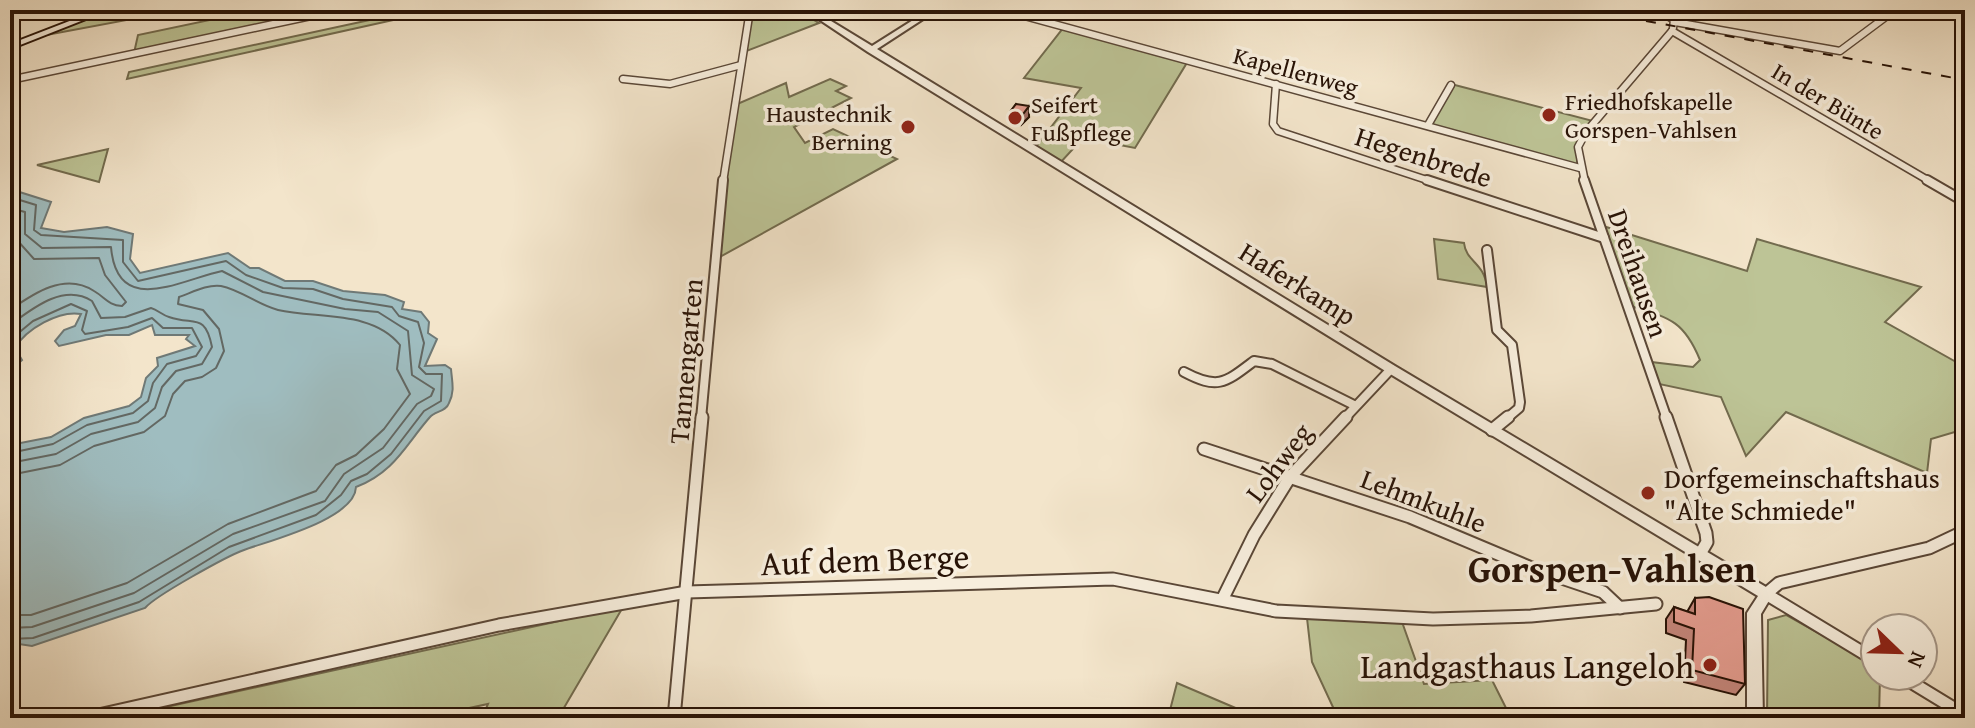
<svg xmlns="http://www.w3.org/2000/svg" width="1975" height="728" font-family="'Gentium Book Plus',serif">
<rect width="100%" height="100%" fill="#f3e5cb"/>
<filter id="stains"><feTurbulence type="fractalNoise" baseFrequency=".0025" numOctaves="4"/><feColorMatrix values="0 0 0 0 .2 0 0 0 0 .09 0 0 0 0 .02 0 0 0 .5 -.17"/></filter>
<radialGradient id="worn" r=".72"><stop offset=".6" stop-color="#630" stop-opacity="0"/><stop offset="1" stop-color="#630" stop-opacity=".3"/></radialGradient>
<g fill="#bdc496" stroke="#726b4e" stroke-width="2">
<path d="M112,10H145L143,17L41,36Z"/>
<path d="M257,10H337L10,79L134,53L138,35Z"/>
<path d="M416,10V15L127,79L129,72Z"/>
<path d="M752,10H796L819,23L744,52Z"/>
<path d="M1064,27L1188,61L1135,148L1083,138L1060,163L1035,148L1081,88L1024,78Z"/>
<path d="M830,79L846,86L836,91L851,98L794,127L805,143L833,129L897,159L718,258L735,105L786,83L789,97Z"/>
<path d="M1451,84L1593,121L1578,139L1577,165L1429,125Z"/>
<path d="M108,149L99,182L37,165Z"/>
<path d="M1603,226L1747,271L1757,239L1921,287L1885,322L1965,367V429L1931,439L1927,473L1786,412L1746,456L1721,397L1659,384L1651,362L1693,367L1700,360C1684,321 1670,318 1631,306Z"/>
<path d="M1434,239L1464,243C1466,262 1484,262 1487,287L1438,279Z"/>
<path d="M623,607L558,718H482L488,704L423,718H116Z"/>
<path d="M1786,615L1875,665V676H1880L1879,718H1767L1768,620Z"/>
<path d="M1307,618L1402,622L1424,684L1492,680L1511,718H1338L1312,662Z"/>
<path d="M1177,683L1259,718H1168Z"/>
</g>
<path fill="#9fbdc0" stroke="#6f7976" stroke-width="2" d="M10,189L51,202L41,228L64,232L107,227L133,234L130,259L140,273L228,253L250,268H259L285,281H313L343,291L385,295L404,302L402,309L421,312L429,322L428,333L437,339L425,366L445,365L451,369C452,382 455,391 449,403C446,412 435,411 430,417C406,444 395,472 356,487C355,519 271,540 244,550C227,556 155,596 145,608L32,646L19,644L10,648V445L51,437L84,418L129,406L141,397L146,378L158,366L157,358L195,346L186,339L189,335H155L152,325L129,335H106L59,346L55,341L64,330L75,326L81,314C59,310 26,329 15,348L22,360L10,371Z"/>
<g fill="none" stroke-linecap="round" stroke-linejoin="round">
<g stroke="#636863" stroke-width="2">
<path d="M10,197L36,205L34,230L41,235L123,240V262L138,281L226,261L246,275L283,288L313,289L343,299L392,307L399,316L418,322L424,343L419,367L426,374H442L441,401L424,411L391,454L367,474L351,481L341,495L316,515L229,547L139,602L33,638L10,639"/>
<path d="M10,208L25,212V234L42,248L111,247C117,318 180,280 222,271L263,292L345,309L378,312L408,331L412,375L434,389L431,396L417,404L383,448L344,474L325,501L233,534L134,593L32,627L10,628"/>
<path d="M10,220L17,240L34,259L99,258L105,275L126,302L122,306C108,305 106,298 94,291C65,272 34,293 10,310"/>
<path d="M10,325C33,308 64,283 92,301L101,318L125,317L151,308C158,310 162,315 169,317C194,326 205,312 212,347L202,364L176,371L162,387L155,408L138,422L91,434L56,454L10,463"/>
<path d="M10,340L33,321L71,304L87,311L82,330L85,334L128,327L152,318L163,328H192L202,347L196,356L167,364L153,383L148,401L133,413L87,425L53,444L10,453"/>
<path d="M10,475L60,465L94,446L144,432L165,416L173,394L185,381L202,377L216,368L224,351L219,329L203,310L178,304L179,297C191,293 207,284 221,286C241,290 258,305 278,310C317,319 372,310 400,345L397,369L410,394L384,429L356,455L336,465L316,491L228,524L127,583L31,615H10"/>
</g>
<g stroke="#5a4737" stroke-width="9">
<g id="minor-far2">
<path d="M1003,10L1580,168"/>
<path d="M1658,10L1674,20L1673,28"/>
<path d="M1675,22L1840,51L1895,10"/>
<path d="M1672,31L1931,182"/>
<path d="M623,79L670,84L741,65"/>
<path d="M10,80L339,10"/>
<path d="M1276,84L1273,124L1278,131L1433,182"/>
<path d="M1428,125L1451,85"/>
<path d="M723,182L750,10"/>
<path d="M1585,182L1578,147L1586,132L1672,31"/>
</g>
</g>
<g stroke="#5a4737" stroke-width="12">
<g id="minor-far1">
<path d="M1427,180L1604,238"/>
<path d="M1584,180L1667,419"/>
<path d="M1927,180L1965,202"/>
<path d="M1487,250L1497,330L1512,345L1520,402L1519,408L1506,419"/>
<path d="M1184,372C1218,390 1225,383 1254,361L1272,364L1354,405"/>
<path d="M701,419L723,180"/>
<path d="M1344,419L1391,369"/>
</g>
</g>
<g stroke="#5a4737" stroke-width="15">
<g id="minor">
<path d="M1666,417L1706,533L1707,542L1700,554"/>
<path d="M1492,430L1508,417"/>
<path d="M1204,449L1410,517L1529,567L1603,592L1620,608"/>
<path d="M1223,598L1254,535L1290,477L1346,417"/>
<path d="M1875,660L1766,594L1779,583L1929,548L1965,531"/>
<path d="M1901,676L1965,715"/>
<path d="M85,718L499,625L687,592L1113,579L1276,611L1433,619L1531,616L1656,604"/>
<path d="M674,718L702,417"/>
</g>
</g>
<g stroke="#5a4737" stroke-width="4">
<path id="tertiary" d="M805,10H813L872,46L929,10H937L877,49L1395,366L1771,590L1773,594L1761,614L1763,718H1747V613L1758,596L1387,372L868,52Z"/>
</g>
<g stroke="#271206" stroke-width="4">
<path id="secondary" d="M98,10H109L10,49V44Z"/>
</g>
<use href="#minor-far2" stroke="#f7eedd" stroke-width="6"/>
<use href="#minor-far1" stroke="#f7eedd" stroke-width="8"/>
<use href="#minor" stroke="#f7eedd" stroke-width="11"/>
<use href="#tertiary" fill="#f7eedd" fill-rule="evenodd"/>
<use href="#secondary" fill="#f7eedd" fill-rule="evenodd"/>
<path stroke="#271206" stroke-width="2" stroke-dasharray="10 10" stroke-linecap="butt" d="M1587,10L1965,80"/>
</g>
<g fill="#c5877c" stroke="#271206" stroke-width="2">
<path d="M1016,104L1029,117L1022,124L1010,122V112Z"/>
<path d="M1695,598L1745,684L1736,695L1684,682L1686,640L1666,633V619L1674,607L1687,612Z"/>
</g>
<path fill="#a06e65" stroke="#271206" stroke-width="2" d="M1029,106V117L1022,124L1023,114Z"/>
<g fill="#e59d90" stroke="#271206" stroke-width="2">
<path d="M1016,104L1029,106L1023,114L1010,112Z"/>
<path d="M1709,597L1743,609L1745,684L1692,670L1694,629L1674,622V607L1695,614V598Z"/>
</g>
<g fill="#8f2418" stroke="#f7eedd" stroke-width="3">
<circle cx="1549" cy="115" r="8"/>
<circle cx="1015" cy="118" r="8"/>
<circle cx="908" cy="127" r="8"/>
<circle cx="1648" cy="493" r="8"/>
<circle cx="1710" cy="665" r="8"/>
</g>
<g text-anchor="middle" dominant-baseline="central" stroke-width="7" stroke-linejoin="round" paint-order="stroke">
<g font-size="24" fill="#271206" stroke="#f7eedd">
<text transform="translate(1296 71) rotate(15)">Kapellenweg</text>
<text transform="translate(1828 101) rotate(31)">In der Bünte</text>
</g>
<g font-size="24" fill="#271206" stroke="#f7eedd" text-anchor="start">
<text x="1565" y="101">Friedhofskapelle<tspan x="1565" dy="28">Gorspen-Vahlsen</tspan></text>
<text x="1031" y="104">Seifert<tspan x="1031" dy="28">Fußpflege</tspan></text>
<text x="892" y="113" text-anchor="end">Haustechnik<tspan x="892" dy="28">Berning</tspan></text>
</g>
<g font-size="28" fill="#271206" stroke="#f7eedd">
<text transform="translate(1424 156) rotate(18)">Hegenbrede</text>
<text transform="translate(1639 273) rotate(71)">Dreihausen</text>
<text transform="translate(1298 283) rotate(32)">Haferkamp</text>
<text transform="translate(685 361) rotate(-85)">Tannengarten</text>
<text transform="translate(1278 462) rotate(-53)">Lohweg</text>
<text transform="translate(1424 500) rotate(21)">Lehmkuhle</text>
</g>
<g font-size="28" fill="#271206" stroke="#f7eedd" text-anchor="start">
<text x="1664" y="477">Dorfgemeinschaftshaus<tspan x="1664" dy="32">"Alte Schmiede"</tspan></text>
</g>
<g font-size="34" fill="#271206" stroke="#f7eedd">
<text transform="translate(865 559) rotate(-2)">Auf dem Berge</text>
</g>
<g font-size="34" fill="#271206" stroke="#f7eedd" text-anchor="end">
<text x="1694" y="665">Landgasthaus Langeloh</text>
</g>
<g font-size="38" font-weight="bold" fill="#271206" stroke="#f7eedd">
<text x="1612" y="568">Gorspen-Vahlsen</text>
</g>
</g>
<rect width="1975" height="728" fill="none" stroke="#f3e5cb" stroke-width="40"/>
<rect x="12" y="12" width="1951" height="704" fill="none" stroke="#271206" stroke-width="4"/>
<rect x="20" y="20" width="1935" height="688" fill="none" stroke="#271206" stroke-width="2"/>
<g transform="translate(1899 652) rotate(113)"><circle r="38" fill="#f7eedd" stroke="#a49687" stroke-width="2"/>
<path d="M0-6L14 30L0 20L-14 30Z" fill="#8f2418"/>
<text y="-12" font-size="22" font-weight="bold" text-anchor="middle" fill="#271206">N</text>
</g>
<rect width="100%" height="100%" filter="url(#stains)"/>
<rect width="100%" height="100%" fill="url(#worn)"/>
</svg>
